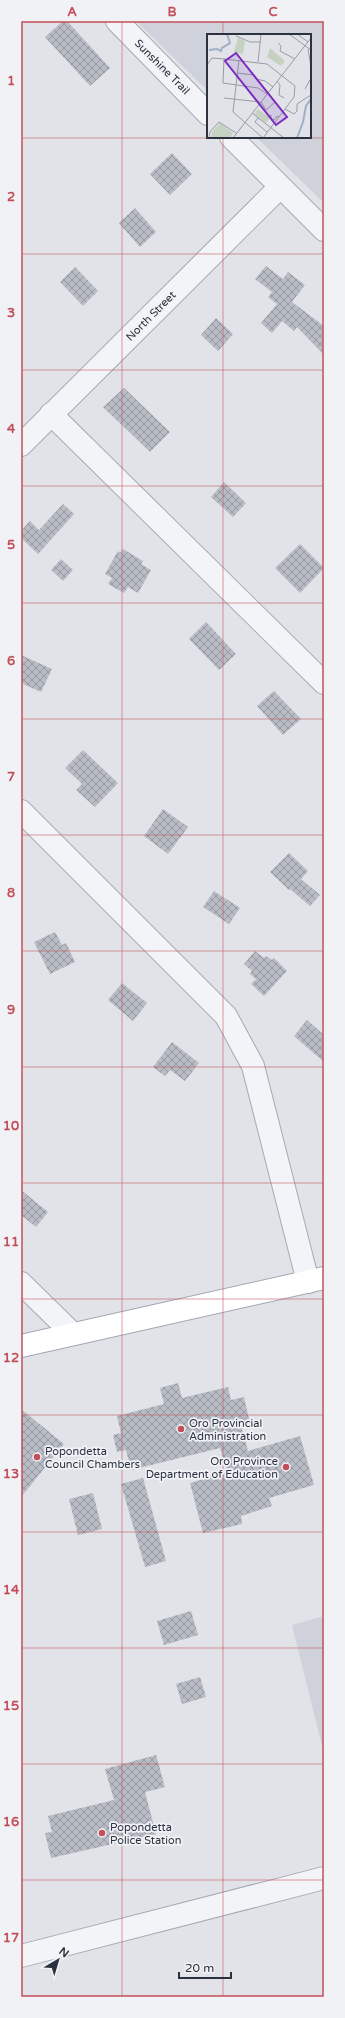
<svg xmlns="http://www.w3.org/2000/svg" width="345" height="2018" font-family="'Varela Round',sans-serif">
<defs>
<pattern id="building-cross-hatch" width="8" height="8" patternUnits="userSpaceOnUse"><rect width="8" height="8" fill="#b8bcc5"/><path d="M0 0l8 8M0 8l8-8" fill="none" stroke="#9699a1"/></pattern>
</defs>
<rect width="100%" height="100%" fill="#e1e3e8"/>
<g fill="#cfd2da">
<path d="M136,21H324V203L256,137H310V35H208V91Z"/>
<path d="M324,1616V1754L292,1625Z"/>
</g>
<g fill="url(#building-cross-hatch)">
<path d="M63,21H67L110,68L90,86L45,37Z"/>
<path d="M172,153L192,174L170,195L150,174Z"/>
<path d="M135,208L156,232L140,247L119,223Z"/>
<path d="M266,266L283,279L288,272L305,285L292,302L324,326V355L297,327L294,331L282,321L272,333L261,323L277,304L268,297L272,292L255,279Z"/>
<path d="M75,267L98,291L83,306L60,282Z"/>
<path d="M216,318L233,334L218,351L201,335Z"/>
<path d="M124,388L170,432L150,452L103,407Z"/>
<path d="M224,482L246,503L233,517L211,497Z"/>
<path d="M63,504L74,514L38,554L21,538V531L30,521L39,530Z"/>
<path d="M300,544L324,568L300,593L275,568Z"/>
<path d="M123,549L143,561L141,564L151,570L138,593L128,587L124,593L108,584L112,578L105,574L118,551L120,553Z"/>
<path d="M61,559L73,570L63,581L51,570Z"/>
<path d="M206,622L236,654L219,670L189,639Z"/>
<path d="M21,655L52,669L41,692L21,683Z"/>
<path d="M274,691L301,719L283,735L257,706Z"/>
<path d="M83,750L118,783L95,807L76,790L82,784L65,768Z"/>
<path d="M163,809L188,827L168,854L144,836Z"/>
<path d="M289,853L308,871L301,879L320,895L310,906L290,889L289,890L270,872Z"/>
<path d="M214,891L240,908L229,924L203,907Z"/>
<path d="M55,932L62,945L66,943L75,962L50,974L34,942Z"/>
<path d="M255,951L264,958L266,956L272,960L274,958L287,971L264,996L251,984L256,979L250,974L252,971L244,964Z"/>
<path d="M122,983L147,1003L133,1021L108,1000Z"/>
<path d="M307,1020L324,1035V1062L294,1036Z"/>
<path d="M172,1042L199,1063L185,1081L170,1070L165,1076L153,1067Z"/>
<path d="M21,1190L48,1212L36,1227L21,1215Z"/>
<path d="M178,1383L182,1398L228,1387L231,1400L244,1397L250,1423L241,1425L248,1451L300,1436L314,1485L269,1498L272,1506L241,1516L242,1524L203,1533L190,1483L228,1472L220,1448L131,1470L126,1450L117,1452L113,1435L121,1433L117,1416L164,1404L160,1388Z"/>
<path d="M21,1409L64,1444L21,1497Z"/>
<path d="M143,1478L166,1561L145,1567L121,1484Z"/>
<path d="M93,1493L102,1529L78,1535L69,1499Z"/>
<path d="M191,1611L198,1635L164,1645L157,1621Z"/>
<path d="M200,1677L206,1697L182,1704L176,1684Z"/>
<path d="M156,1755L165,1787L145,1792L156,1834L51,1858L45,1833L52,1832L48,1816L114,1800L105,1769Z"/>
</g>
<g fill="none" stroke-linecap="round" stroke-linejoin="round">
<g stroke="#a6aab2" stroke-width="24">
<g id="minor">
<path d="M117,21L208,114"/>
<path d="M231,137L324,230"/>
<path d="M51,414L324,683"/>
<path d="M21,445L280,187"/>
<path d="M21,811L226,1016L253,1066L308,1282"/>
<path d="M21,1283L73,1334"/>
<path d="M21,1956L324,1878"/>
</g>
</g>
<g stroke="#a1a7b3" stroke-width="24">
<path id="major" d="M21,1346L324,1278"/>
</g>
<use href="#minor" stroke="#f3f4f7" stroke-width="22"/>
<use href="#major" stroke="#fff" stroke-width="22"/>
</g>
<path fill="none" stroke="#c44f5a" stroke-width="1" stroke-opacity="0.55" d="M122,21V1997M223,21V35M223,137V1997M21,138H324M21,254H324M21,370H324M21,486H324M21,603H324M21,719H324M21,835H324M21,951H324M21,1067H324M21,1183H324M21,1299H324M21,1415H324M21,1532H324M21,1648H324M21,1764H324M21,1880H324"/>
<g fill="#c44f5a" stroke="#f0f2f6" stroke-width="1.5">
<circle cx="181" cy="1429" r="4"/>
<circle cx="37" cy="1457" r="4"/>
<circle cx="286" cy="1467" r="4"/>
<circle cx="102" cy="1833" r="4"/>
</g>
<g text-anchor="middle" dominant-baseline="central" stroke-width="3.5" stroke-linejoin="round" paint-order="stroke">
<g font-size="11" fill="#2a313f" stroke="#f0f2f6">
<text transform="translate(162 67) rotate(45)">Sunshine Trail</text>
<text transform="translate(151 316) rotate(-45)">North Street</text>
</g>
<g font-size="11" fill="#2a313f" stroke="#f0f2f6" text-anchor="start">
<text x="189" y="1423">Oro Provincial<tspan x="189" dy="13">Administration</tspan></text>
<text x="45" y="1451">Popondetta<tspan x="45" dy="13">Council Chambers</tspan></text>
<text x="278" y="1461" text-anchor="end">Oro Province<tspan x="278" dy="13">Department of Education</tspan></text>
<text x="110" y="1827">Popondetta<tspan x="110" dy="13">Police Station</tspan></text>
</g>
</g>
<g transform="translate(207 34)">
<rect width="104" height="104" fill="#e1e3e8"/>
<path d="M51,75L63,84L59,89L47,80Z" fill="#c5d2c2"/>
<path d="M31,4L38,7L36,20L27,18ZM63,14L78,27L74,32L60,23ZM13,89L26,99L23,104H4L5,98Z" fill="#c5d2c2"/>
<path fill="none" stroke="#9eafc6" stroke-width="2" d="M2,16L10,15L14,17L15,14L23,9L20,0M90,104L96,88L99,72L104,65"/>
<path fill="none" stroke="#989ca4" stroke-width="1" d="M82,0L104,16M90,0L101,8M29,2L43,8H53M71,9L74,12L73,17L88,25M101,15L104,33M32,26L26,78L56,104M51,28L54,0M0,31L5,24L18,25M30,39L47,41L49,45L58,47L66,53M70,47L73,51L72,61L77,64M98,55L104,44M17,64L53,68M54,68L59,76L68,68M78,75L87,80L90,77V70L104,61M45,79L77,104M51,84L48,88L60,98M64,84V81L62,83L67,86L70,82L72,83M2,104L3,98L12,88L29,99M26,104L104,4M56,104L87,63L88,52L60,30L17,25L16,49L51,54L60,60"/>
<path fill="#7b2cbf" fill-opacity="0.15" stroke="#7b2cbf" stroke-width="2" d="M29,19L80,83L69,91L18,27Z"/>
<rect width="104" height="104" fill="none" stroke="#2a313f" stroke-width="2"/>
</g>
<rect width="345" height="2018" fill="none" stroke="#f0f2f6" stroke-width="44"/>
<g transform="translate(58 1960) rotate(38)" stroke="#f0f2f6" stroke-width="3" paint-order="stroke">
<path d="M0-3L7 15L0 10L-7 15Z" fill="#2a313f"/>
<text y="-6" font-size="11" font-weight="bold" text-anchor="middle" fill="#2a313f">N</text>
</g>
<path d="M179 1972v6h52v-6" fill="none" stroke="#2a313f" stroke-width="2"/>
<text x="185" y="1972" font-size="12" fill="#2a313f" stroke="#f0f2f6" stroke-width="3" paint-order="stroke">20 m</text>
<rect x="22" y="22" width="301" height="1974" fill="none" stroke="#c44f5a" stroke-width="1.5"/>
<g font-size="13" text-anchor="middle" font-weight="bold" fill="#c44f5a">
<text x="72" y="16">A</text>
<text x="172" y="16">B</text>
<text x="273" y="16">C</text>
<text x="11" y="85">1</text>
<text x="11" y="201">2</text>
<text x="11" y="317">3</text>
<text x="11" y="433">4</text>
<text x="11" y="549">5</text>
<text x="11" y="665">6</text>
<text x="11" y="781">7</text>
<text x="11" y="897">8</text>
<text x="11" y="1014">9</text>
<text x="11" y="1130">10</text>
<text x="11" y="1246">11</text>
<text x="11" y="1362">12</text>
<text x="11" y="1478">13</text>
<text x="11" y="1594">14</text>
<text x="11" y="1710">15</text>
<text x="11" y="1826">16</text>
<text x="11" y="1942">17</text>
</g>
</svg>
